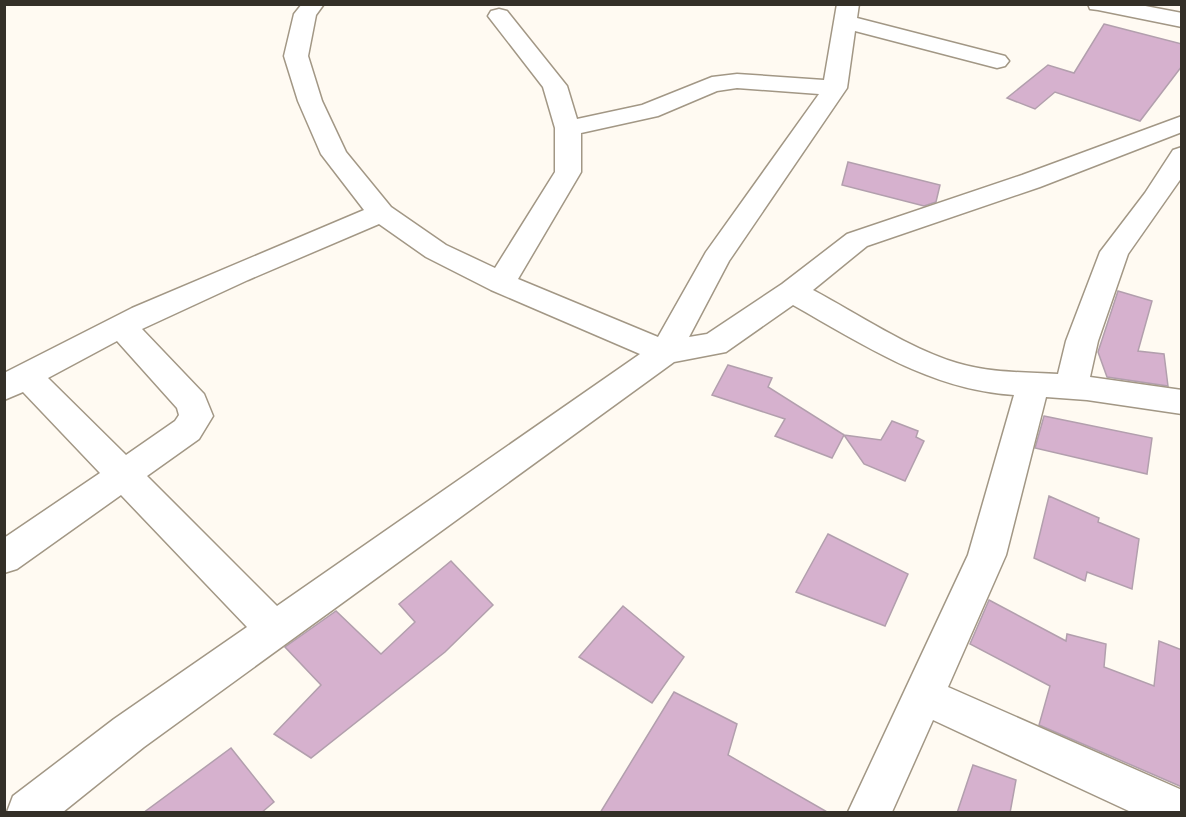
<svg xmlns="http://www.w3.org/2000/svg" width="1186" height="817" font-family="'PT Sans',sans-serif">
<rect width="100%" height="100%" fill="#fffaf2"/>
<g fill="#d6b1ce" stroke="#b29fad" stroke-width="1.5">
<path d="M1104,24L1182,44V66L1140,121L1055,92L1035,109L1007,98L1048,65L1074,73Z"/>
<path d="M848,162L940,185L936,202L924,206L842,185Z"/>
<path d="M1118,291L1152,301L1138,351L1164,354L1168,386L1107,377L1098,352Z"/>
<path d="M728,365L772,378L768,387L844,435L881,440L892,421L918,431L916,437L924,441L905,481L864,464L844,435L832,458L775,436L785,419L712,395Z"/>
<path d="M1044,416L1152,438L1147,474L1035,448Z"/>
<path d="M1049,496L1099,518L1098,522L1139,539L1132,589L1087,572L1085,581L1034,558Z"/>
<path d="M828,534L908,574L885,626L796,592Z"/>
<path d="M451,561L493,605L445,652L311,758L274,734L321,685L285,647L336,611L381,654L415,622L399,604Z"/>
<path d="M989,600L1066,641L1067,634L1106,644L1104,667L1154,686L1159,641L1182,650V787L1039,725L1050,686L970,644Z"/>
<path d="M623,606L684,657L652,703L579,657Z"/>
<path d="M674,692L737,724L728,755L829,813H600Z"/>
<path d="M231,748L274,802L261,813H143Z"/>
<path d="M973,765L1016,780L1010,813H957Z"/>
</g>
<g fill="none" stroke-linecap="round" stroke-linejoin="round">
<g stroke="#a29785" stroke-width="3">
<g id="minor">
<path d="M302,4H324L316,15L308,56L322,101L346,152L391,207L446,245L495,268L555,172V128L543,87L488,16L491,11L499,9L507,11L567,86L577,119L642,105L712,77L737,74L824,80L837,4H859L857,18L1005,56L1009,61L1005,66L997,68L855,31L847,88L729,261L689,337L707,334L782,284L847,234L1022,175L1182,116V132L1040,187L867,246L813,290C858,314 908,348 957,363C990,373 1024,372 1058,374L1066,341L1100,252L1145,193L1173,150L1182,147V177L1128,254L1098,341L1090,377L1182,390V414L1087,400L1046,397L1006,555L948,687L1182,790V812H1131L933,720L892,812H848L968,555L1014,395C931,390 864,345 793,305L726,352L674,362L144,747L63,812H7L13,796L114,719L247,627L121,495L17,569L4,573V538L100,473L23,392L4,400V373L132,308L364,210L321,154L298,101L284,56L294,14ZM737,88L819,94L706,252L658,337L518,279L581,172V133L658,116L717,91ZM379,224L426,257L491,290L640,354L277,606L147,476L199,439L213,416L204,394L142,329L248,280ZM117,341L177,408L179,415L175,421L126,455L48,378Z"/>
<path d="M1088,4H1135L1182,13V27L1098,10L1090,9Z"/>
</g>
</g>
<use href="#minor" fill="#fff" fill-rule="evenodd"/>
</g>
<rect width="1186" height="817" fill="none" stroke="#343028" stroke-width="12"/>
</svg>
